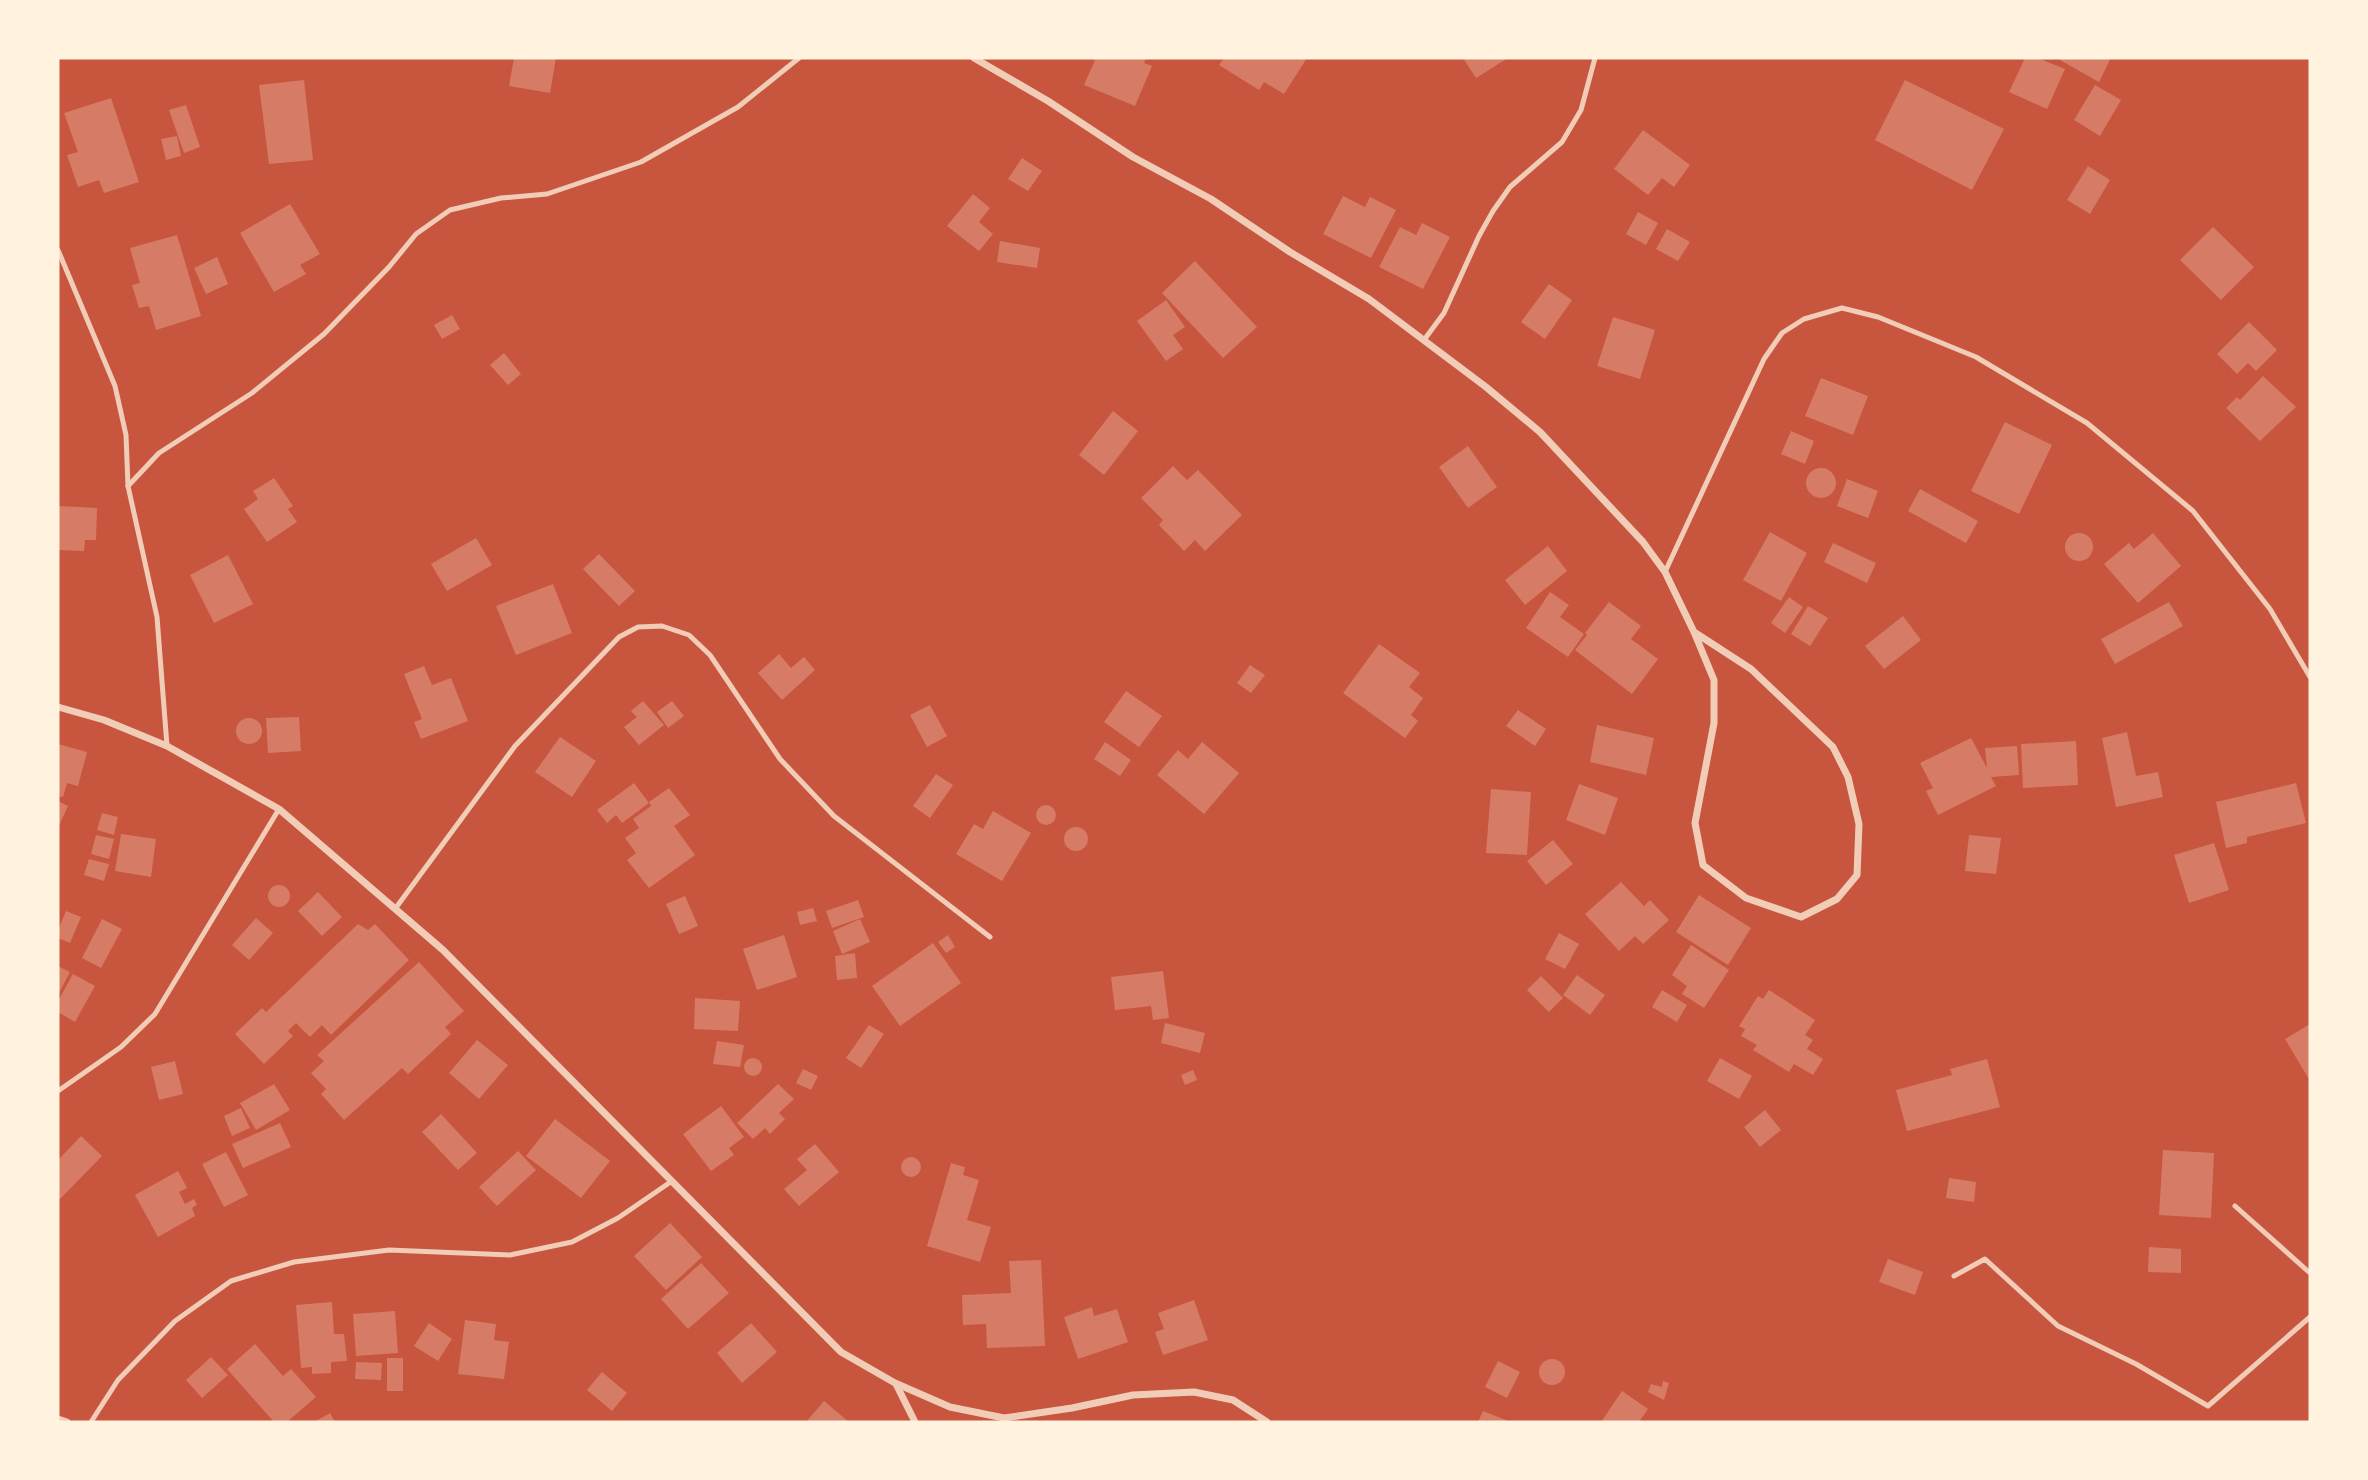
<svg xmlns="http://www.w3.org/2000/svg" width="2368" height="1480" font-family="'DejaVu Sans',sans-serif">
<rect width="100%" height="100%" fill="#c8553d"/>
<g fill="#d67c66">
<path d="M514,58H556L550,93L509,86Z"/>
<path d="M1090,58H1146L1144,63L1152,66L1135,106L1084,85L1095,60Z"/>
<path d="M1224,58H1307L1284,94L1264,82L1259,90L1219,65Z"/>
<path d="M1463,58H1508L1476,78Z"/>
<path d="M2025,58H2038L2065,69L2047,109L2009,92Z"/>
<path d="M2061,58H2105L2110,60L2099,82L2060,60Z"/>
<path d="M304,80L313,160L269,164L259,85Z"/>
<path d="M1905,80L2004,129L1972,190L1875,140Z"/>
<path d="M2095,85L2121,100L2100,136L2074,120Z"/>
<path d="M111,98L139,182L104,193L99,180L78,187L67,155L78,152L64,113Z"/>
<path d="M186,105L200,147L184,153L169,110Z"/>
<path d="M1643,130L1690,165L1674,187L1662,178L1648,195L1614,169Z"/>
<path d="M177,136L181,156L166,160L161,139Z"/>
<path d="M1022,158L1042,171L1028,191L1008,179Z"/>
<path d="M2088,166L2110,180L2090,214L2067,200Z"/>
<path d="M973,194L990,208L979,222L993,234L979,251L947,226Z"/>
<path d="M1343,196L1365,207L1370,197L1396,210L1371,258L1323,234Z"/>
<path d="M290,204L320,254L300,265L306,274L274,292L240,233Z"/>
<path d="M1638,212L1658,223L1646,245L1626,234Z"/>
<path d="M1422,223L1450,237L1423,289L1379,267L1400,227L1416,235Z"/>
<path d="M2213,227L2254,267L2221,300L2180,260Z"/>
<path d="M1667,229L1690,242L1678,261L1656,249Z"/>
<path d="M177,235L201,316L156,330L149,306L139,308L132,285L140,283L130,248Z"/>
<path d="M1000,241L1040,248L1037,268L997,262Z"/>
<path d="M217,257L228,284L206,294L194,268Z"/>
<path d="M1195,261L1257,327L1223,358L1162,293Z"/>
<path d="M1549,284L1572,300L1545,339L1521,322Z"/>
<path d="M1166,300L1185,327L1173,335L1183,349L1166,361L1137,321Z"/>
<path d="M452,315L460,329L442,339L434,325Z"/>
<path d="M1613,317L1655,330L1640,379L1597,366Z"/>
<path d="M2249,322L2277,350L2256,371L2248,363L2237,374L2217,354Z"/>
<path d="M504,353L521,374L508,385L490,365Z"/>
<path d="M2263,376L2296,407L2260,441L2226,408L2237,397L2240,400Z"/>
<path d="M1821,378L1868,396L1853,435L1805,416Z"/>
<path d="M1113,411L1138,431L1104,475L1079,455Z"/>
<path d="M2005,422L2052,445L2019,514L1971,491Z"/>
<path d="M1791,431L1814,441L1805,464L1781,454Z"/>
<path d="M1468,446L1497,487L1468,508L1439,467Z"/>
<path d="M1173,466L1187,480L1198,470L1242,515L1205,551L1195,540L1184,551L1159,525L1163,520L1141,498Z"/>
<circle cx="1821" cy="483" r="15"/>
<path d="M274,478L293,506L288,509L297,522L267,542L244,509L258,499L253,491Z"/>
<path d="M1847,479L1878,491L1868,518L1837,506Z"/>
<path d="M1920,489L1978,521L1966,543L1908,511Z"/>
<path d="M58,506L97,508L96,540H85L84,551L58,550Z"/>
<path d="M1770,532L1807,553L1781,601L1743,580Z"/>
<path d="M2153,533L2181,566L2138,603L2104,564L2129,543L2134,549Z"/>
<circle cx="2079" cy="547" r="14"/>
<path d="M476,538L492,565L447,591L431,564Z"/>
<path d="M1833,543L1876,563L1867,583L1824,562Z"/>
<path d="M1548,546L1567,571L1525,605L1505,580Z"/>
<path d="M599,554L635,591L619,606L583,569Z"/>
<path d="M228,555L253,604L214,623L190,575Z"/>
<path d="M553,584L572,633L516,655L496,606Z"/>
<path d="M1550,592L1569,605L1560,617L1584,634L1568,657L1526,628Z"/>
<path d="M1789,597L1803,607L1785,633L1771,623Z"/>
<path d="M1609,602L1641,626L1631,639L1658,659L1632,694L1575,650L1587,635L1585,633Z"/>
<path d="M2169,602L2183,626L2115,664L2101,639Z"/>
<path d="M1808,606L1828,618L1810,646L1791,634Z"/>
<path d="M1903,616L1921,640L1884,669L1865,646Z"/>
<path d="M1379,644L1420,673L1409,687L1423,698L1411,715L1418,721L1405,738L1343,693Z"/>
<path d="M779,654L791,668L804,657L815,670L782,700L758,673Z"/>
<path d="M1250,665L1265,675L1251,693L1237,683Z"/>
<path d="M424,666L432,685L451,678L468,721L421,739L414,722L422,719L404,674Z"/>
<path d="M1126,691L1162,716L1139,747L1104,722Z"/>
<path d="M643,701L664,725L639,745L624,727L637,717L631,711Z"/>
<path d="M672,701L684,716L668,728L657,712Z"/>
<path d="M930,705L947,736L927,747L910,715Z"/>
<path d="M1518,710L1546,729L1535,746L1506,726Z"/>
<path d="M299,717L301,751L268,753L266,718Z"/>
<circle cx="249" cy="731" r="13"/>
<path d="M1597,725L1654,738L1646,775L1590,762Z"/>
<path d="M2127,732L2136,776L2158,772L2163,797L2116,807L2102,738Z"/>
<path d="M560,737L596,761L572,797L535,772Z"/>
<path d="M1971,738L1987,768L1985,748L2017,746L2019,775L1991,777L1996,786L1938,815L1926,791L1933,788L1920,763Z"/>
<path d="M2076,741L2078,785L2023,788L2021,744Z"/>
<path d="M1105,742L1131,760L1120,776L1094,759Z"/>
<path d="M1202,742L1239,773L1204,814L1157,775L1178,750L1188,759Z"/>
<path d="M58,744L87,752L78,786L67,783L63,797L58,796Z"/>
<path d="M936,774L953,785L930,818L913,806Z"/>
<path d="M634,783L649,803L622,823L616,815L607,823L597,810Z"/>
<path d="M2296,783L2306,823L2247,837V843L2226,848L2216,802Z"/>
<path d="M1579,784L1618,798L1605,835L1566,820Z"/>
<path d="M669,788L690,815L674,826L695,855L649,888L627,860L636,853L625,838L639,828L633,819L651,806L649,802Z"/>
<path d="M1491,789L1531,792L1527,855L1486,853Z"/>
<path d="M58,801L68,806L58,828Z"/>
<circle cx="1046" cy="815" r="10"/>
<path d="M993,811L1031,833L1002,881L956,854L974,824L983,829Z"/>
<path d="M102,813L118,817L114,835L97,830Z"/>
<circle cx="1076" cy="839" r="12"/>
<path d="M121,834L156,839L151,877L115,871Z"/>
<path d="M96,835L114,839L109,859L91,854Z"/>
<path d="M1969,835L2001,838L1996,874L1965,871Z"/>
<path d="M1553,840L1573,864L1546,885L1527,861Z"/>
<path d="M2214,843L2229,890L2189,903L2174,855Z"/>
<path d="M89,859L109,864L104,881L84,875Z"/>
<path d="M1621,882L1644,906L1650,900L1669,920L1643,944L1635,936L1619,951L1585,914Z"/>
<circle cx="279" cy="896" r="11"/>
<path d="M318,892L342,917L322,936L298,911Z"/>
<path d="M1699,895L1751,928L1728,965L1676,932Z"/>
<path d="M685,896L698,926L679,934L666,904Z"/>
<path d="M858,900L864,917L832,928L826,911Z"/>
<path d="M813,908L817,921L800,925L797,912Z"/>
<path d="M66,911L81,917L70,943L58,938V930Z"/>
<path d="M256,918L273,933L249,960L232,945Z"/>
<path d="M102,919L122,929L101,968L82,958Z"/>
<path d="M860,919L870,942L842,954L833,931Z"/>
<path d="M358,924L368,930L375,924L409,960L331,1035L322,1025L310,1037L296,1023L288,1031L293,1036L264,1064L235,1034L262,1008L266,1012Z"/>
<path d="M1559,933L1579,944L1565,969L1545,959Z"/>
<path d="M784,935L797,977L757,990L743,949Z"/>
<path d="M948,935L955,947L946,953L938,942Z"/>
<path d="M933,943L961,983L900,1026L872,986Z"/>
<path d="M1691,945L1729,970L1704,1008L1682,994L1687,986L1672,975Z"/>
<path d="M855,953L857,978L837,980L835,956Z"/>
<path d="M419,962L464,1011L445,1027L451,1034L408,1074L402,1068L344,1120L321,1094L326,1089L311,1073L324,1061L317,1055Z"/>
<path d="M58,966L70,972L58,995Z"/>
<path d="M1163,971L1169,1018L1153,1020L1151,1006L1115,1010L1111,977Z"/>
<path d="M73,974L95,986L75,1022L58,1012V1001Z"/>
<path d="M1577,975L1605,995L1590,1015L1563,995Z"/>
<path d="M1541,976L1563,998L1549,1012L1527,990Z"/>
<path d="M1662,990L1687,1005L1677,1022L1652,1007Z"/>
<path d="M1769,990L1815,1020L1805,1035L1813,1040L1807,1049L1823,1059L1813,1075L1794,1064L1789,1072L1753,1050L1757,1045L1741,1036L1745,1029L1739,1026L1758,996L1763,999Z"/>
<path d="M695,998L740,1001L738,1031L694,1029Z"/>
<path d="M1165,1023L1205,1033L1200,1053L1161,1043Z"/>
<path d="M2310,1024V1081L2285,1039Z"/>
<path d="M869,1025L884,1034L861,1068L846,1058Z"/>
<path d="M477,1040L508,1065L479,1099L449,1073Z"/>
<path d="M717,1041L744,1045L740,1067L713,1064Z"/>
<circle cx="753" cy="1067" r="9"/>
<path d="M1720,1058L1752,1076L1739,1099L1707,1081Z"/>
<path d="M1987,1059L2000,1107L1907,1131L1896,1090L1952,1075L1950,1069Z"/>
<path d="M175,1061L183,1094L159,1100L151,1067Z"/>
<path d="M803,1069L818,1076L811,1090L796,1083Z"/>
<path d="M1193,1070L1197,1080L1185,1085L1181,1075Z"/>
<path d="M274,1084L290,1110L256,1130L240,1103Z"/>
<path d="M778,1084L794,1099L779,1113L785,1119L770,1134L765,1128L753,1139L737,1123Z"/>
<path d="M721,1106L744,1137L729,1148L734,1155L711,1171L683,1134Z"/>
<path d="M241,1108L250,1128L232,1136L224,1116Z"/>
<path d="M1765,1110L1781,1130L1760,1147L1744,1127Z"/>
<path d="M441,1114L477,1153L458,1170L422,1132Z"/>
<path d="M555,1119L610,1161L581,1198L526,1156Z"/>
<path d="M280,1123L291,1147L243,1168L232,1144Z"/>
<path d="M81,1136L102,1156L60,1199L58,1197V1160Z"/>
<path d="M815,1144L839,1172L799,1206L784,1189L807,1170L797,1159Z"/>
<path d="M2163,1150L2214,1153L2211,1218L2159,1215Z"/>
<path d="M518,1151L536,1170L497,1206L479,1187Z"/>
<path d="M226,1152L248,1195L224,1207L202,1164Z"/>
<circle cx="911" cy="1167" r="10"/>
<path d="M951,1163L965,1167L963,1175L979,1180L967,1220L991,1227L980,1262L927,1246Z"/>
<path d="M178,1171L187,1188L179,1192L185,1204L194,1199L197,1205L192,1208L195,1216L158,1237L135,1195Z"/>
<path d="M1949,1178L1976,1182L1974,1202L1946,1198Z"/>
<path d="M670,1223L702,1257L666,1290L634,1256Z"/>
<path d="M2149,1247L2181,1249V1273L2148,1272Z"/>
<path d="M1888,1259L1923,1272L1915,1295L1879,1282Z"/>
<path d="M1041,1260L1045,1346L987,1348L986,1324L963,1325L962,1295L1011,1293L1009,1261Z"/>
<path d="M701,1263L729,1293L688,1329L661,1299Z"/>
<path d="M1194,1300L1208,1340L1163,1355L1155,1332L1164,1329L1158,1313Z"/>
<path d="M332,1302L334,1334H344L347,1361L331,1362V1373L312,1374V1367L301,1368L296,1305Z"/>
<path d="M1092,1307L1094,1316L1117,1309L1128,1342L1078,1359L1064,1317Z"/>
<path d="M395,1311L398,1353L356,1356L353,1314Z"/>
<path d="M465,1320L496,1324L494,1340L509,1342L504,1379L458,1374Z"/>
<path d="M429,1323L452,1339L438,1361L414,1346Z"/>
<path d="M751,1323L777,1352L742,1383L717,1353Z"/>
<path d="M255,1344L283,1376L291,1369L316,1397L287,1422H274L227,1369Z"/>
<path d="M211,1357L228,1375L202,1398L186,1380Z"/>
<rect x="387" y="1358" width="16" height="33"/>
<circle cx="1552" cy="1372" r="13"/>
<path d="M1498,1361L1520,1372L1507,1398L1485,1387Z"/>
<path d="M356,1362L382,1363L381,1380L355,1379Z"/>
<path d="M602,1372L627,1393L612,1411L587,1390Z"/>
<path d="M1663,1381L1669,1383L1664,1400L1648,1392L1651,1384L1662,1387Z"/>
<path d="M1622,1391L1648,1409L1639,1422H1601Z"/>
<path d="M824,1401L849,1422H806Z"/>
<path d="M1483,1411L1511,1422H1478Z"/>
<path d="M330,1413L335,1422H314Z"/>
</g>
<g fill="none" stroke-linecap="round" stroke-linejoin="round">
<g stroke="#f1ccb7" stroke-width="5">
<path d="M58,250L115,386L126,435L128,486L157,617L167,746"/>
<path d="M1424,340L1444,313L1479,236L1493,211L1510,187L1562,142L1581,110L1595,58"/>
<path d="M128,486L159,453L252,393L324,334L389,267L416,234L450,210L501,198L547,194L641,162L738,107L799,58"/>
<path d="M1665,572L1764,359L1782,333L1804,319L1842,308L1878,317L1976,357L2087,423L2193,511L2270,609L2310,677"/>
<path d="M395,909L515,746L619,637L638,627L662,626L689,635L710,655L780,759L834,816L990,937"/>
<path d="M58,1091L121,1047L155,1014L279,809"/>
<path d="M2235,1206L2310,1273"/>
<path d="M1954,1276L1985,1259L2058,1326L2136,1364L2208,1406L2310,1317"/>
<path d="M91,1422L118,1380L175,1321L231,1281L294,1262L389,1250L510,1255L572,1242L618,1218L672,1181"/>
</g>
<g stroke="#f1ccb7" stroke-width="7">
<path d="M974,58L1048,101L1133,157L1211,199L1290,252L1369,299L1486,387L1540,432L1643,542L1665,572L1694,632L1714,680V723L1695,823L1703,865L1746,898L1801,917L1837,899L1857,875L1859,824L1848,777L1833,747L1751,669L1694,632"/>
<path d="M58,707L104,720L167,746L279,809L443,950L841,1352L895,1383L950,1407L1004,1418L1072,1408L1133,1395L1194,1392L1233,1400L1267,1422"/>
<path d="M896,1384L915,1422"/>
<path d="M58,1419L67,1422"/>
</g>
</g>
<rect width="2368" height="1480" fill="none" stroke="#fff3e0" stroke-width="119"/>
</svg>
